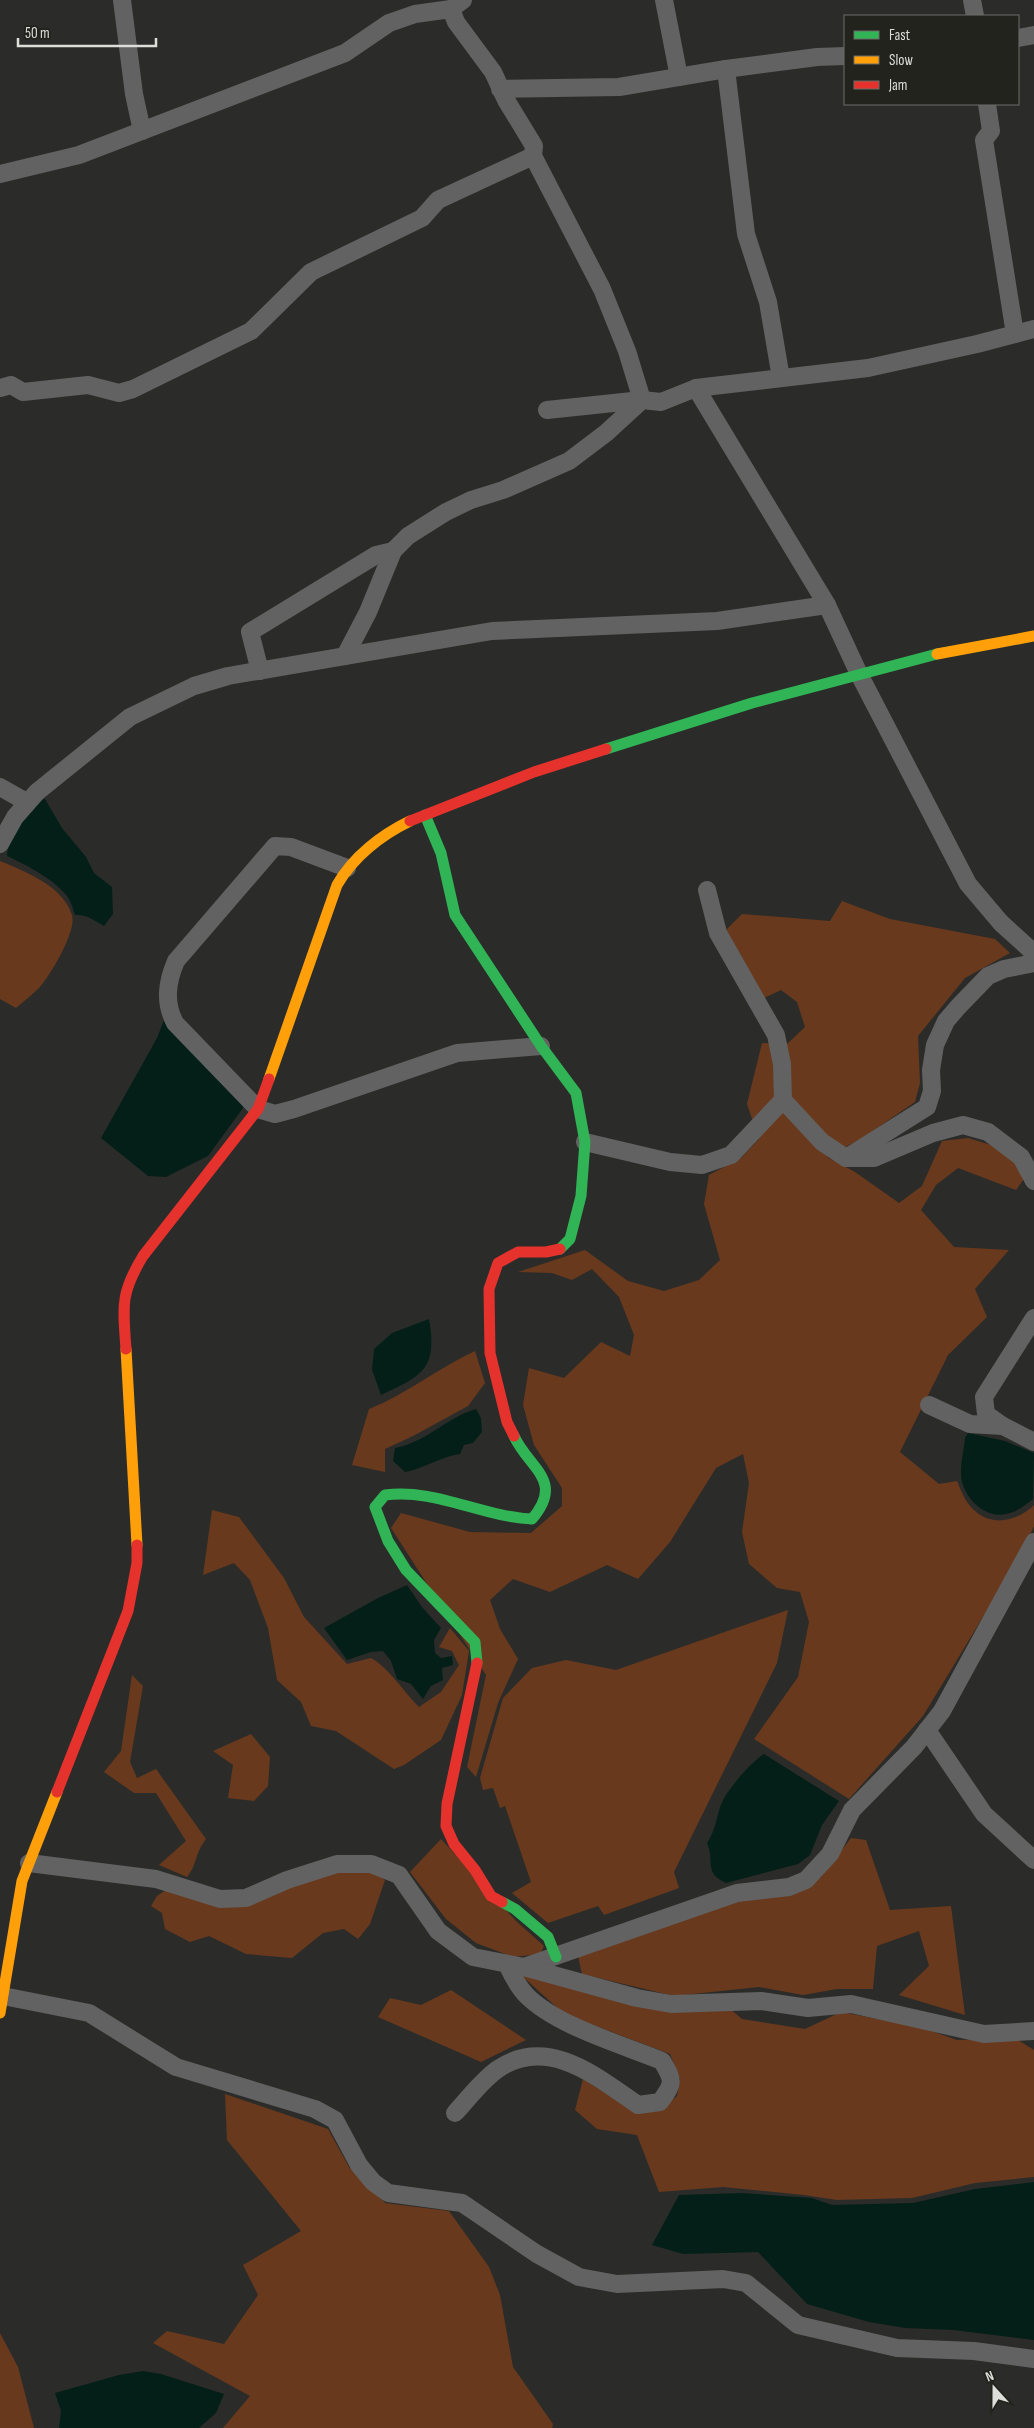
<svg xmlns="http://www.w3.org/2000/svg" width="1034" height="2428" font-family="'Sofia Sans Condensed',sans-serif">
<rect width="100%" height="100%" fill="#2b2c29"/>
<g fill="#69391d">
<path d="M0,861C26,872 63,886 72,915C77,931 50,976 39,988C32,995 24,1001 16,1008L0,999Z"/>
<path d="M842,901L890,919L995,939L1010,953L965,978L918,1036L920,1083L915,1102L864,1137L827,1157L855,1172L899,1203L922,1186L942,1141L968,1138L1004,1149L1026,1176L1016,1190L958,1168L936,1185L921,1210L954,1247L1009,1250L975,1289L987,1317L948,1355L900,1452L939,1484L957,1481C960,1488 963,1496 967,1502C985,1528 1014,1524 1034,1505V1526L1021,1554L923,1716L849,1799L754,1739L798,1677L809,1622L800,1592L777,1588L749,1564L742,1532L749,1483L743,1454L716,1468L670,1542L638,1579L607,1565L550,1592L513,1579L490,1600L500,1629L518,1659L498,1703L476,1777L467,1767L486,1675L391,1528L401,1513L470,1532L531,1533L562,1506V1488L534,1445L523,1405L529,1368L564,1378L601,1342L630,1356L634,1335L619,1297L592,1269L572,1280L552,1273L518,1272L585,1250L628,1281L664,1291L699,1280L720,1260L704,1204L709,1175L741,1158L759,1139L747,1104L762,1043L787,1044L805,1027L797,1002L781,990L764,998L725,931L742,914L830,921Z"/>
<path d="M475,1351L485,1383L468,1406L413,1436L385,1449V1472L352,1465L369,1409C407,1394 438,1368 475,1351Z"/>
<path d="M212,1510L239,1517L284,1578L304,1617L347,1664L371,1658C389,1668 404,1692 419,1707L441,1692L459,1665L452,1651L439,1647L450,1628L469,1651L462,1695L441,1740L404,1765L394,1769L336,1731L311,1726L301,1702L277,1680L268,1628L250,1580L234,1563L203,1575Z"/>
<path d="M788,1610L777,1663L674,1872L679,1888L604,1915L598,1906L548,1923L512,1893L531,1882L505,1806L500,1808L493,1788L483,1790L480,1778L503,1698L532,1668L566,1660L616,1670Z"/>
<path d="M132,1675L143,1686L130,1762L137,1778L156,1769L206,1839C194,1855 198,1863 187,1877L159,1865L186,1841L156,1793H134L104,1772L121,1751Z"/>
<path d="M251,1734L270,1757L268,1786L254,1801L228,1798L233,1765L213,1751Z"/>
<path d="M851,1838L866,1840L890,1910L951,1906L965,2015L899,1995L929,1966L919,1931L877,1946L873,1989H837L803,1995L759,1987L674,1996L582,1974L578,1956L737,1901L791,1895L820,1878Z"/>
<path d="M441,1839L516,1921L544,1946L540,1954L513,1957L476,1943L446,1919L410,1872Z"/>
<path d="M367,1868L385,1880L370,1924L358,1939L344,1929L323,1933L292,1958L246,1954L209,1936L190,1942L165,1929L162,1913L151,1906L157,1896L166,1890L219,1905L335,1871Z"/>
<path d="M520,1974L729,2008L742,2019L805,2029L841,2012L920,2027L957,2040L1015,2038L1034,2050V2177L975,2183L912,2198L837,2200L804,2195L723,2187L659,2192L637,2135L597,2129L575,2110L583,2079L628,2107L659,2110L677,2096L680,2079L670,2054L564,2014Z"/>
<path d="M451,1990L526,2040L481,2062L378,2017L390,1998L421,2005Z"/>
<path d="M225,2094L328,2129L349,2167L385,2203L449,2211L489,2267L500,2295L513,2367L553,2424L552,2428H223L250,2396L153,2343L167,2331L224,2344L258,2295L243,2265L301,2231L227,2140Z"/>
<path d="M0,2333L18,2367L34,2428H0Z"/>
</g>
<g fill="#041f18">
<path d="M45,799L62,828L86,857L94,873L112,887L113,914L104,926C94,920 86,914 75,915C73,910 72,904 69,899C59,882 25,864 7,856C8,835 28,815 41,800Z"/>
<path d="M164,1020L243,1101V1108L208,1156L166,1177L148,1176L101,1138L157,1038Z"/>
<path d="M429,1319C438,1369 422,1376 381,1395L372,1370L374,1349L392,1333Z"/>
<path d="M476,1409L481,1418L482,1432L473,1443L464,1445L460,1454C437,1458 426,1468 405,1472L393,1461L395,1448C427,1442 447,1417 476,1409Z"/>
<path d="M968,1433L1005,1441L1034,1453L1033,1499C1024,1506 1017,1512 1006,1514C983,1519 960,1494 961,1472C961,1461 964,1449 965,1438Z"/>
<path d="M407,1585L422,1607L441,1628L434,1640L435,1653L441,1658L452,1656L453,1665L442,1668L443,1680L431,1686L423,1699L411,1684L397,1679L391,1661L383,1651L371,1652L347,1660L324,1628L378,1598Z"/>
<path d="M764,1754L839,1801L822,1825L810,1855L798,1864L726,1883C703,1873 715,1860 707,1843C717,1829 716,1813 724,1798C732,1785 751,1762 764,1754Z"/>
<path d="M1034,2182V2340L953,2330L905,2328L869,2322L807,2304L758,2252L683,2254L652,2245L679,2195L741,2193L812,2198L832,2205L913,2203L975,2189Z"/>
<path d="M143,2371L161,2374L224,2394L216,2413L199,2428H59L61,2411L55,2393L119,2375Z"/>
</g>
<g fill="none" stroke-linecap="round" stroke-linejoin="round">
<g stroke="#616261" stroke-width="18">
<path d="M122,0L134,94L142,131"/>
<path d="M664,0L679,77"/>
<path d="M972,0L975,16"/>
<path d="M451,9L456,22L493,72L506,100L534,146L533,156L602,289L627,351L642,400L547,410"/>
<path d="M1018,38L1034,35"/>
<path d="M726,69L746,234L768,302L781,378"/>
<path d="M500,89L619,87L726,69L817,57L845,56"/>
<path d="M987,104L991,131L984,140L1015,334"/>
<path d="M0,174L79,155L345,53L389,23L415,14L451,9L463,0"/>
<path d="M0,388L11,385L23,392L88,385L119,393L133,389L251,331L311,272L422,218L438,200L533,156"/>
<path d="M696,388L827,605"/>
<path d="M345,656L368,612L393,551L408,536L446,512L471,500L503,490L569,461L606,433L642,400L661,402L696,388L868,368L977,344L1034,329"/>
<path d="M260,671L250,632L376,555L393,551"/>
<path d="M0,787L23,800"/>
<path d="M0,844L15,817L37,792L130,717L194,686L228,676L492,631L717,621L827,605L859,674L968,884L1001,923L1034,953"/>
<path d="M347,868L291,847L275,846L176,961C167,982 164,1002 175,1023L258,1109L275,1114L294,1109L457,1053L541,1046"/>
<path d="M783,1100L822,1142L846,1158H874L933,1133L963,1125L988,1132L1021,1157L1034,1181"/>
<path d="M585,1142L670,1162L702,1165L731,1155L783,1100L782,1064L776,1035L718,933L707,890"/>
<path d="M846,1158L927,1107L932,1091L931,1070L935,1045L946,1021L958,1007L988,976L1004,969L1034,963"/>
<path d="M1034,1318L984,1397L986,1414L1003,1426L1034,1442"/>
<path d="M929,1405L970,1424L1003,1426"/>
<path d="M927,1730L984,1814L1034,1860"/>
<path d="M29,1863L156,1879L220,1899L246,1898L287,1880L337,1864H371L399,1875L438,1931L473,1957L524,1967L737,1893L789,1887L806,1880L830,1854L852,1810L914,1747L942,1711L1034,1542"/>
<path d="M524,1967L637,1998L671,2004L761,2001L808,2008L851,2004L984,2034L1034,2031"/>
<path d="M3,1996L89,2013L176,2067L315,2109L335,2120L359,2165L373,2182L388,2193L462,2203L537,2254L579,2277L617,2284L723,2279L746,2283L798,2325L897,2348L974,2351L1034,2359"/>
<path d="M455,2113C468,2099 482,2080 498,2069C548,2035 597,2077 638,2105L660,2102C674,2083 674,2081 662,2061C623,2045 557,2026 527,1996C518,1987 512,1975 507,1964"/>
</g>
<g stroke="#30b455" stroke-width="11">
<path d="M606,749L752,703L937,654"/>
<path d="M425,815L441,853L455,915L541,1046L576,1093L585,1142L581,1196L570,1239L560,1249"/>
<path d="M477,1663L475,1642L406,1570L388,1541L375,1507L385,1495C434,1488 483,1517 532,1519C565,1480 529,1469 514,1436"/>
<path d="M502,1902L515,1909L548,1937L556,1957"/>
</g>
<g stroke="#ff9f0a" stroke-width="11">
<path d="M937,654L1034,636"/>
<path d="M269,1079L337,885C353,857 381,835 410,821"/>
<path d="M126,1349L137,1545"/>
<path d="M0,2013L22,1881L57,1792"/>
</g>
<g stroke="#e5322d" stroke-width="11">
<path d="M410,821L534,772L606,749"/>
<path d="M126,1349C123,1306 120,1294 143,1256L258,1109L269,1079"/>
<path d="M514,1436L507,1422L490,1353L489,1289L498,1263L518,1252H546L560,1249"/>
<path d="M477,1663L447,1804L446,1826L454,1844L475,1870L491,1896L502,1902"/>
<path d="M57,1792L128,1611L137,1563V1545"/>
</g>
</g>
<rect x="844" y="15" width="175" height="90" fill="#23231e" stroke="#6d6d69"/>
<rect x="854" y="31" width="25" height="8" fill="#30b455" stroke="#6d6d69"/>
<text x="889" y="40" font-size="15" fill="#ddddda">Fast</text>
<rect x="854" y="56" width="25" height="8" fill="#ff9f0a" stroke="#6d6d69"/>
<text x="889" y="65" font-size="15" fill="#ddddda">Slow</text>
<rect x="854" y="81" width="25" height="8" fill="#e5322d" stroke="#6d6d69"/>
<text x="889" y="90" font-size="15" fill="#ddddda">Jam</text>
<g transform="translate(994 2388) rotate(339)" stroke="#23231e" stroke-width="4" paint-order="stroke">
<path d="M0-4L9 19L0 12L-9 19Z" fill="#ddddda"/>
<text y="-8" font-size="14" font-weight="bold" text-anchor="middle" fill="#ddddda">N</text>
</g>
<path d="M18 38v8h138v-8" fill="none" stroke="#ddddda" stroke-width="2.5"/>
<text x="25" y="38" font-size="15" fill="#ddddda" stroke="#23231e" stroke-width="4" paint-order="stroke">50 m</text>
</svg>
